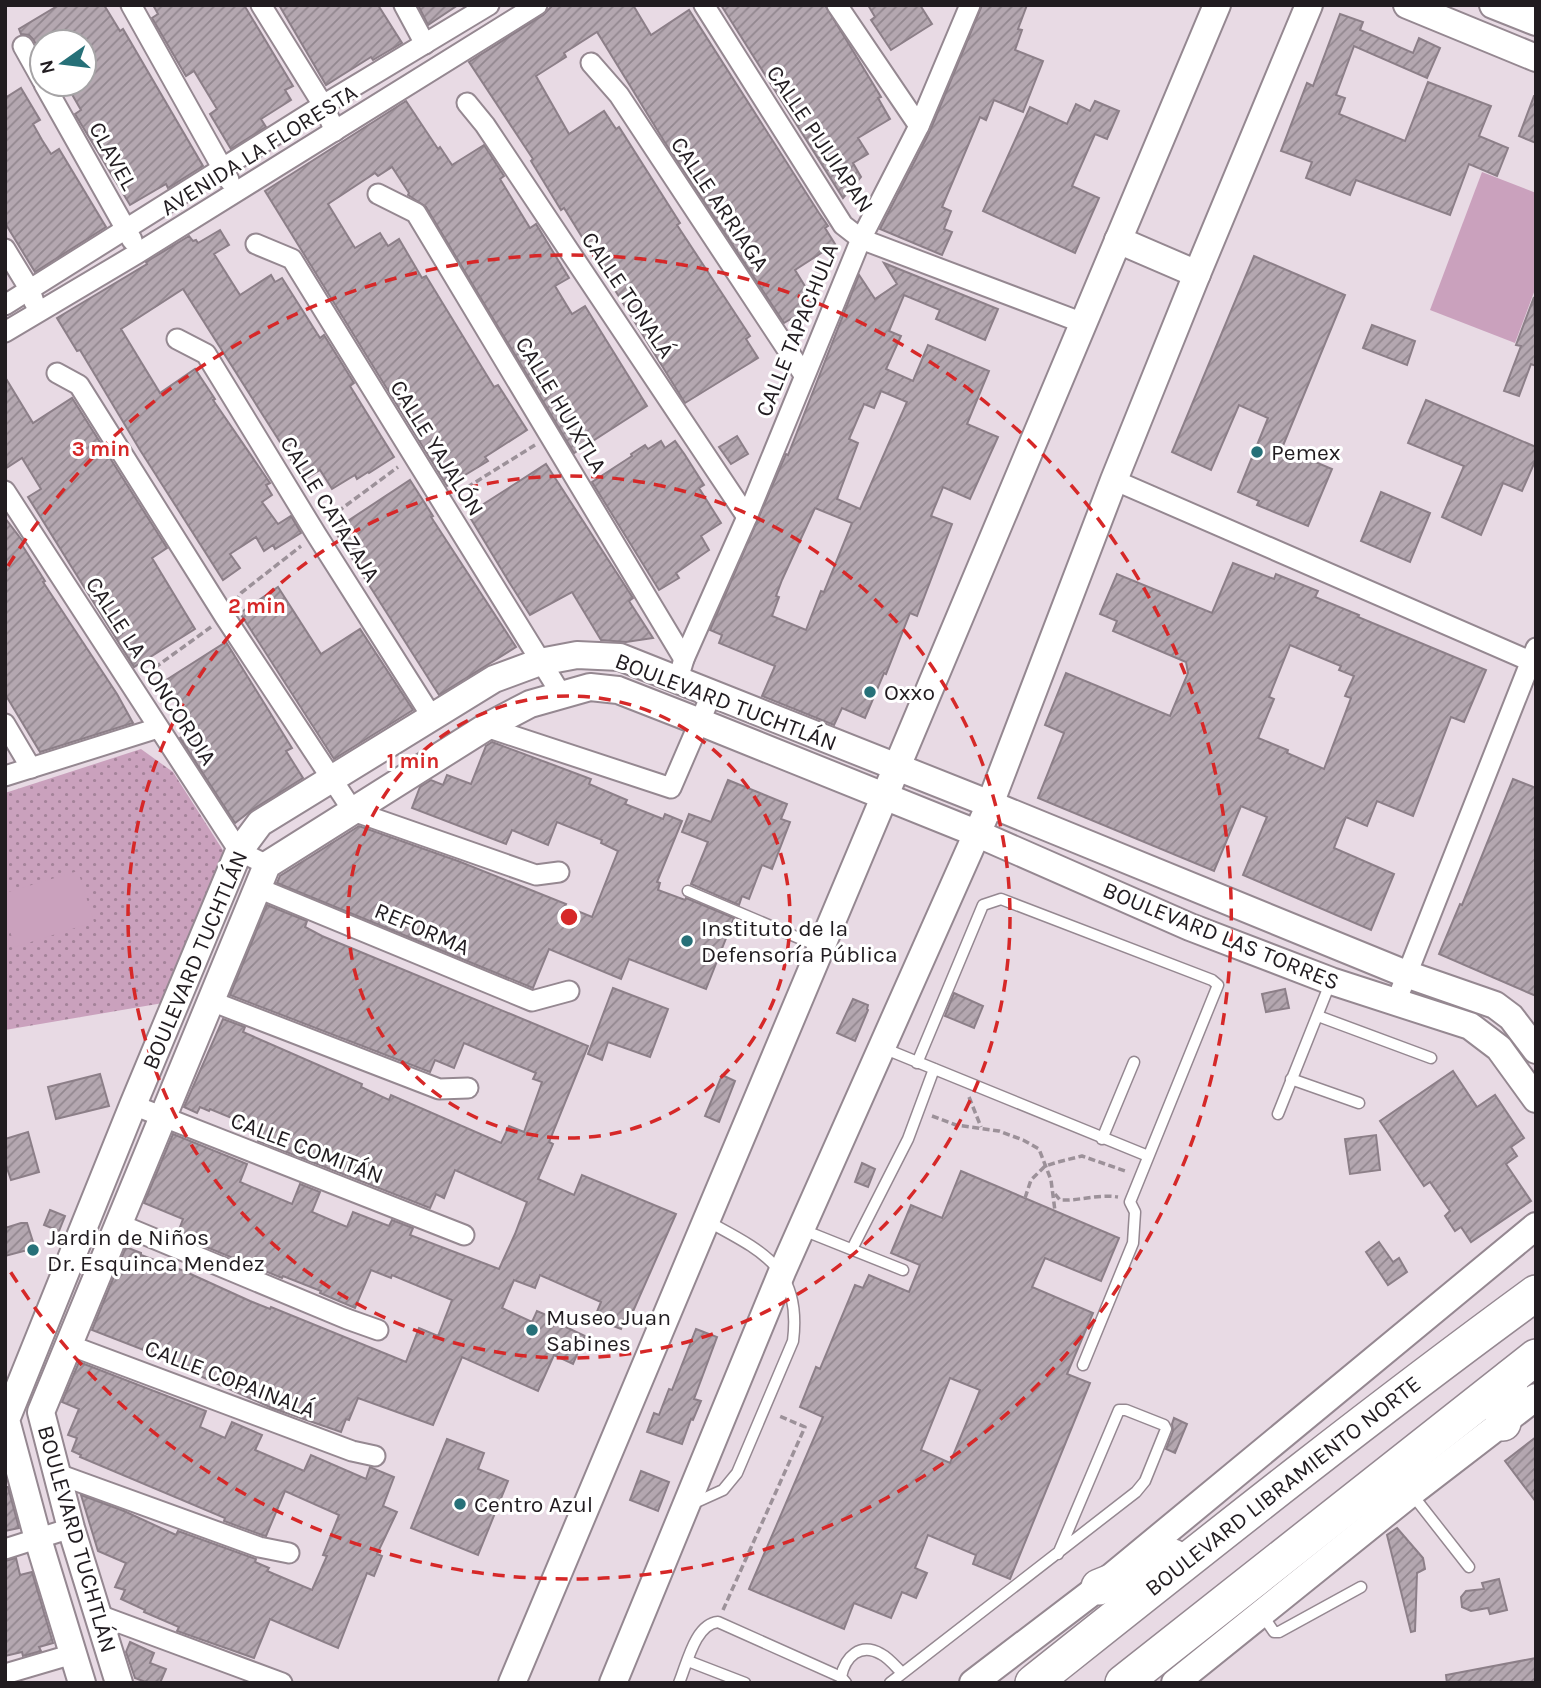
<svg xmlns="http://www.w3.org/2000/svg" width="1541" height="1688" font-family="Karla,sans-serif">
<defs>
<pattern id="grass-dots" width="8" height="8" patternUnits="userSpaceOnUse" patternTransform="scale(1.75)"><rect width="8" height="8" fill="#caa1bd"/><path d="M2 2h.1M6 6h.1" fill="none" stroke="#a48299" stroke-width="1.8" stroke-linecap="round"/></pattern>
<pattern id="building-hatch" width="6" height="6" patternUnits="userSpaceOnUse" patternTransform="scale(1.75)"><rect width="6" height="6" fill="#b4a7b0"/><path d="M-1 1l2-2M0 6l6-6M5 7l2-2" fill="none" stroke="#92878f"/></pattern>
</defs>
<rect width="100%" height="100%" fill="#e8dae4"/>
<path fill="url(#grass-dots)" d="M141,749L173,772L224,852L163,1003L5,1030V793Z"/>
<g fill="#caa1bd">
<path d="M1482,172L1536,193V287L1515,343L1430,310Z"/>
<path d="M78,871L94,922L15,947L5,915V893Z"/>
</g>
<g fill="url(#building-hatch)" stroke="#8c7f88" stroke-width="2" fill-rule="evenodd">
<path d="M59,5H104L120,31L123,29L203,166L168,188L166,184L130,205L75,114L81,110L66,84H84V42H42V55L33,39L29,35L21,34L19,29Z"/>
<path d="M153,5H244L293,86L285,90L291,100L261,119L266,127L231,149L210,114L217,109L194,71L186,76L152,18L158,14Z"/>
<path d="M279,5H378L402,43L373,60L371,57L326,85Z"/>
<path d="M418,5H458L428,25Z"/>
<path d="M553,5H633L651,35L689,10L819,213L828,226L825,228L835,244L795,270L816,304L784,323L664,141L597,32L564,53L566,57L536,76L569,134L604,111L616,129L619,127L680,223L677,225L750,336L746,339L758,358L685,403L564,208L561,210L531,161L533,159L469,62L543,15Z"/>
<path d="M721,5H825L881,97L878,98L890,119L858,138L868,154L853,163L861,177L843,198Z"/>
<path d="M868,5H920L932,24L891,50L871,20L875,17Z"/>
<path d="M982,5H1027L1018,29L1022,30L1015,50L1043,61L1023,112L994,100L986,120L980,117L942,207L951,211L944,229L952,232L942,255L880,229L930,131Z"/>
<path d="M1340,14L1363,22L1360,30L1413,53L1419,38L1440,48L1427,78L1354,46L1336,95L1345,98L1339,114L1405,141L1428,82L1491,106L1479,136L1508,148L1497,176L1469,164L1450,215L1356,180L1350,195L1306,178L1312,162L1281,151L1307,83L1313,86Z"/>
<path d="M21,88L40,120L33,124L42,140L51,154L59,149L106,227L35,272L5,223V98Z"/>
<path d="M1534,96H1536V143L1519,136Z"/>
<path d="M406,101L438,149L440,147L452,165L484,145L504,176L500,179L530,228L536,224L569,278L555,286L572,314L585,306L647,406L574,453L426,207L408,195L409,193L392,167L378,176L375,173L328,204L355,248L380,233L388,246L399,239L422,278L426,276L494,387L498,385L527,430L485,457L488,461L447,486L265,191Z"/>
<path d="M1095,101L1119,111L1107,139L1095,134L1072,186L1099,198L1075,253L983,211L1030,107L1067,124L1076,104L1090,111Z"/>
<path d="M220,230L229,245L214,254L240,295L271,275L275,282L282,278L320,338L324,335L354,383L350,386L394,457L369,473L368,472L357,479L355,475L332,489L320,470L304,480L183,289L121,329L160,393L195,369L215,399L213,400L270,483L266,485L272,495L262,502L278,524L291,516L301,533L275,549L273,545L264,551L256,537L230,554L240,568L223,580L140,450L80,350L77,351L57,318L147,264L146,262L189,236L193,241L196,240L198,243Z"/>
<path d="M1254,256L1345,295L1282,448L1332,469L1308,526L1257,505L1259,501L1238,492L1268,418L1239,405L1211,470L1172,452Z"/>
<path d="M884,263L998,309L985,340L936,319L940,310L904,295L889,331L901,336L886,369L913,381L928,345L989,371L967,424L998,437L970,499L943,487L931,516L952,524L917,616L910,613L886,674L884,673L865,718L842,708L834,725L762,696L775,666L719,643L722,635L710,630L786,454L788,455L859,275L875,299L897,284ZM881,391L907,402L860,509L837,499L858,443L849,439L864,404L874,408ZM815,508L852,523L824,592L821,591L806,630L772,616L779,597L776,596L782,580Z"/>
<path d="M1534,297L1536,366L1531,364L1519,396L1504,391L1521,346L1516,345Z"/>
<path d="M1372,325L1415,341L1407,365L1363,348Z"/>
<path d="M5,377L33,423L72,398L167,548L152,558L195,629L134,667L28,497L41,489L22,458L5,469Z"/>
<path d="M1426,400L1536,447V459L1522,491L1503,483L1481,535L1442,517L1464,466L1408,443Z"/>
<path d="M737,436L748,454L731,464L719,447Z"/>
<path d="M661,441L665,448L675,441L685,455L704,485L699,488L721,523L701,536L709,550L676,573L679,578L659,590L592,482L632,456L631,454L645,445L648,449Z"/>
<path d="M546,464L633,598L629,601L653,638L626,642L601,640L572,592L530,615L509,582L468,514Z"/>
<path d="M410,480L433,516L431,517L516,647L439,695L334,530Z"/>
<path d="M1381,492L1430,513L1410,562L1361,541Z"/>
<path d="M5,518L24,543L22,545L45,581L43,582L117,694L133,723L40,752L5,694Z"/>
<path d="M1233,563L1274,579L1276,574L1318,591L1315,597L1359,615L1358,617L1486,670L1464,722L1451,717L1413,816L1377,801L1367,826L1346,817L1334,848L1394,874L1371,930L1243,875L1267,817L1241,806L1214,871L1038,798L1064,733L1045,725L1066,673L1170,716L1188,673L1186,662L1113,631L1117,621L1100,614L1117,574L1212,613ZM1290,645L1341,666L1339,670L1354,676L1345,696L1351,698L1324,769L1287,753L1288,750L1258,738L1274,699L1269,697Z"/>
<path d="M278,587L321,654L360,629L413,710L334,759L240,613Z"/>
<path d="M226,642L292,748L286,751L303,778L252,810L235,823L180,738L193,730L163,682Z"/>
<path d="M492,742L591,779L589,784L627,800L625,804L663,819L665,814L682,821L657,882L660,883L658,890L685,900L686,898L734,918L706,989L629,959L621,979L549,949L533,988L277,883L280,876L359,826L458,861L566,904L565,906L592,917L618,851L601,843L602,840L557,822L548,845L512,830L506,844L412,808L420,787L431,780L443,785L447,775L471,784L486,746Z"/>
<path d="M1513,779L1536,788V996L1439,954L1460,904L1462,905Z"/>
<path d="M728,780L787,804L781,819L790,822L772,869L762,865L749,899L742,896L739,905L691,884L708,842L682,832L689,814L711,822Z"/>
<path d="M267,905L307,921L305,927L322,936L588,1046L549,1142L553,1144L538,1179L574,1195L582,1175L676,1214L631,1316L626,1314L621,1329L594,1319L601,1302L540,1275L535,1288L514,1280L502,1308L532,1322L537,1311L556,1319L555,1322L585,1336L573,1364L554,1355L538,1391L462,1357L433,1425L358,1398L349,1420L346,1419L341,1432L272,1408L166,1361L167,1359L92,1330L126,1247L141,1253V1255L184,1271L250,1301L270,1309L271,1307L406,1362L419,1328L438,1336L452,1300L392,1275L391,1278L371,1270L355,1308L320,1293L321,1291L283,1276L282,1278L177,1235L183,1219L144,1203L173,1134L247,1164L240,1182L292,1204L300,1184L320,1192L312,1212L347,1227L353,1212L389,1226L392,1220L413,1228L410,1235L499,1269L515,1234L527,1202L455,1170L444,1198L436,1194L430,1208L258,1141L260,1136L242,1128L244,1123L210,1109L209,1111L200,1107L197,1113L184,1107L223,1019L245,1027L243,1032L362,1084L361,1087L389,1100L391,1095L501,1143L509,1126L524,1132L542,1082L533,1079L536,1073L464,1043L454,1068L435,1060L430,1072L230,995Z"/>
<path d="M613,988L668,1009L650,1057L608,1042L602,1060L588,1054Z"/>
<path d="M1285,989L1289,1008L1266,1012L1262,994Z"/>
<path d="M954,993L983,1006L974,1028L945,1016Z"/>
<path d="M853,999L868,1005L867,1009L868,1010L855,1041L837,1033Z"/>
<path d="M1453,1071L1477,1107L1495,1095L1524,1138L1511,1147L1517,1156L1506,1164L1531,1201L1471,1242L1461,1227L1455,1231L1445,1216L1450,1211L1430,1182L1424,1186L1380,1121Z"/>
<path d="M100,1074L109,1106L56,1119L48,1087Z"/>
<path d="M722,1075L735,1081L719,1122L705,1116Z"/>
<path d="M28,1132L39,1172L11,1180L5,1162V1139Z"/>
<path d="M1376,1135L1380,1170L1350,1174L1345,1139Z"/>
<path d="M862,1163L875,1169L868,1187L855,1182Z"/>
<path d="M961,1171L1119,1238L1101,1281L1045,1258L1032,1287L1093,1313L1067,1374L1090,1383L1010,1579L973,1564L976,1555L928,1535L915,1568L927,1573L916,1598L902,1592L891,1618L854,1603L844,1629L749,1589L823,1417L800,1407L816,1367L820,1369L855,1285L863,1288L869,1275L909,1292L920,1265L891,1253L911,1205L942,1218ZM950,1378L980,1390L950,1463L921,1450Z"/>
<path d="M50,1210L65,1216L59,1231L44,1225Z"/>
<path d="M21,1223H27L35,1248L5,1256V1228Z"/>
<path d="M1379,1242L1393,1262L1399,1258L1407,1272L1388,1285L1366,1252Z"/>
<path d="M696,1329L717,1337L694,1399L701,1401L693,1420L691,1419L682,1444L647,1432L654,1413L659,1415L669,1389L672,1390Z"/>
<path d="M79,1362L206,1411L200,1427L225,1438L232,1422L262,1435L255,1450L304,1471L311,1455L366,1479L370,1467L394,1477L383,1506L397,1512L377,1554L382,1556L374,1576L367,1573L338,1648L270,1619L254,1658L177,1631L179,1627L144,1612L145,1610L121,1599L125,1590L115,1587L126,1563L98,1551L81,1495L124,1511L176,1535L178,1531L256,1559L255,1562L269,1568L267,1571L312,1590L327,1556L323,1555L339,1515L285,1491L266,1536L262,1535L224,1521L225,1518L80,1457L81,1455L72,1451L77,1438L68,1435L79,1409L62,1402Z"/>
<path d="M1174,1418L1187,1424L1175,1453L1166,1449L1173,1431L1172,1424Z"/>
<path d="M1536,1437V1502L1505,1461Z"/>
<path d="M447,1439L484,1453L478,1469L508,1481L478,1555L411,1528Z"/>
<path d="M641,1471L669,1482L658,1511L630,1500Z"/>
<path d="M5,1487H8L19,1528L5,1531Z"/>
<path d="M1397,1528L1423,1558L1425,1569L1417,1573L1415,1631L1411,1632L1387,1535Z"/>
<path d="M16,1558L20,1575L32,1572L53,1643L39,1647L41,1651L23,1656L22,1652L5,1656V1561Z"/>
<path d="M1499,1579L1507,1610L1490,1614L1488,1608L1471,1611L1462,1607L1461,1597L1466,1591L1484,1589L1482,1583Z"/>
<path d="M130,1642L154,1653L150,1663L166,1669L160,1683H148L135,1678L126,1652Z"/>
<path d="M1536,1658V1683H1447L1446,1675Z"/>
</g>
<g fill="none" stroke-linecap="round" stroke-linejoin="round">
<g stroke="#958891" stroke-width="13">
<g id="lane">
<path d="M688,891L820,947"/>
<path d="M1318,1016L1431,1058"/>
<path d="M883,1048L1148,1156"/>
<path d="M917,1063L983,905L1001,899L1212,980L1218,985L1130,1202L1135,1212L1133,1243L1083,1365"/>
<path d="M1291,1079L1359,1103"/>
<path d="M1278,1114L1331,981"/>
<path d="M1102,1139L1134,1062"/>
<path d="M803,1230L903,1270"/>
<path d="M852,1249L908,1139L934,1069"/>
<path d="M1411,1493L1469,1567"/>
<path d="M692,1504L723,1490L737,1473L793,1341C802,1268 762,1251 707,1221"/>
<path d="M1263,1616L1274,1632H1279L1361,1587"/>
<path d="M688,1661L745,1683"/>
<path d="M679,1683C687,1664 695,1624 718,1622L841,1677"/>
<path d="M846,1683L841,1677C845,1657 860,1642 881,1654C889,1658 896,1667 902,1673"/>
<path d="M890,1683L1136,1492L1145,1481L1166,1429L1164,1425L1126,1410H1119L1058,1554"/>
</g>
</g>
<g stroke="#958891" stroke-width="23">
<g id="street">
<path d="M131,5L229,180"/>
<path d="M261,5L323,105L335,131"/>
<path d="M404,5L425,44"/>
<path d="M704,5L843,225L861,239L1083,323"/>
<path d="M837,5L919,126"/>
<path d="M23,46L42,80"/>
<path d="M591,63L619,95L804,375"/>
<path d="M44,84L132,240"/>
<path d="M467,103L485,125L747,517"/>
<path d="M378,194L416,213L684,659"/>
<path d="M256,244L292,259L561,694"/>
<path d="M5,249L30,290L34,302"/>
<path d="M5,305L323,105L489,5"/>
<path d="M5,332L138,253L537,5"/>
<path d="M177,339L206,354L316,534L432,717"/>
<path d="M57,373L79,385L225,617L353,811L536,875L559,872"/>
<path d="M1114,480L1530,661"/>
<path d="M5,491L239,851L267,865"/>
<path d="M678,679L684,659L747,517L861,239L919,126L970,5"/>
<path d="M5,724L31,768"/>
<path d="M486,727L671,788L712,693"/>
<path d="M5,776L158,728"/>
<path d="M258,888L532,1001L569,991"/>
<path d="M211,1001L439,1089L468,1088"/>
<path d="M1396,1002L1536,648"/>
<path d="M133,1105L464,1235"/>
<path d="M119,1224L347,1319L378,1330"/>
<path d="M69,1345L352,1451L375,1456"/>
<path d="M55,1473L259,1547L289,1553"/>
<path d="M5,1549L71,1528"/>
<path d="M96,1614L282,1683"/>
<path d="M5,1674L73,1654"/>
</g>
</g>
<g stroke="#958891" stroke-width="30">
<g id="secondary">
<path d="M1407,5L1536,58"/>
<path d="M1493,5L1536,22"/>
<path d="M1118,240L1197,274"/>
<path d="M82,1683L38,1539L6,1420L133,1105L239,851L260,823L494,679L540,662L577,655L620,657L990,804L1406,974L1495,1005L1511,1017L1536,1050"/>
<path d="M119,1683L71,1528L41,1412L267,865L486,727L530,704L590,687L618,690L700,722L976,833L1190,927L1331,981L1470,1026L1499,1048L1536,1099"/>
<path d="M512,1683L1217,5"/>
<path d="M613,1683L782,1272L990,804L1114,480L1197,274L1309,5"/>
<path d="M973,1683L1099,1587L1536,1226"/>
<path d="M1175,1683L1411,1493L1536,1397"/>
</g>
</g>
<g stroke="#958891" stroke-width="38">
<g id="highway">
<path d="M1503,1423L1511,1377"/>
<path d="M1099,1587L1173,1557"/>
<path d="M1033,1683C1199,1551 1365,1418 1536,1293"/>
<path d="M1123,1683L1536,1357"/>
</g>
</g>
<g stroke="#9c9199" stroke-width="3.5" stroke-dasharray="7 3.5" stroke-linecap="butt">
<path d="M458,493L535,445"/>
<path d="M329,518L398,467"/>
<path d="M235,602L241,593L301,546"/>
<path d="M146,674L211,627"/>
<path d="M969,1097L981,1127"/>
<path d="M932,1116L956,1125L999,1131L1023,1140L1039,1149L1051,1180L1055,1211"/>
<path d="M1055,1194L1060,1200C1079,1201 1098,1194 1118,1197"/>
<path d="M1025,1198L1031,1180L1045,1166L1058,1162L1082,1156L1128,1172"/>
<path d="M723,1610L805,1427L777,1415"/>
</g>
<use href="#lane" stroke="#fff" stroke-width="10"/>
<use href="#street" stroke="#fff" stroke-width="19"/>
<use href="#secondary" stroke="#fff" stroke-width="26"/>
<use href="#highway" stroke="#fff" stroke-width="35"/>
</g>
<g fill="none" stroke="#d62828" stroke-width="3.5" stroke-dasharray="12 9">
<circle cx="569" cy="917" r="221"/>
<circle cx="569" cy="917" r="441"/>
<path d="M8 566A662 662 0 1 1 8 1268"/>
</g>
<g fill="#267078" stroke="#fff" stroke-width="2.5">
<circle cx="1257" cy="452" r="7"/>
<circle cx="870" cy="692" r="7"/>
<circle cx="687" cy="941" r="7"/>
<circle cx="33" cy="1250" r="7"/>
<circle cx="532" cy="1330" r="7"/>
<circle cx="460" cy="1504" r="7"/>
</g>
<g text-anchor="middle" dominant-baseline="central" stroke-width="6" stroke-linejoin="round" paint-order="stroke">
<g font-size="23" fill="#211c20" stroke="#fff">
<text transform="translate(820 139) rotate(56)">CALLE PIJIJIAPAN</text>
<text transform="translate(259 150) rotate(-32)">AVENIDA LA FLORESTA</text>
<text transform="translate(113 156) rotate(61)">CLAVEL</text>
<text transform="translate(720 204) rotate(56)">CALLE ARRIAGA</text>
<text transform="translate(628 295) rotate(56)">CALLE TONALÁ</text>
<text transform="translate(797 330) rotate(-68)">CALLE TAPACHULA</text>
<text transform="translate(561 405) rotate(59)">CALLE HUIXTLA</text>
<text transform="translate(437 448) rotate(58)">CALLE YAJALÓN</text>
<text transform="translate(330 509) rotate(58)">CALLE CATAZAJA</text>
<text transform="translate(151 671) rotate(57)">CALLE LA CONCORDIA</text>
<text transform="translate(726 702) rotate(21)">BOULEVARD TUCHTLÁN</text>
<text transform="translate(422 929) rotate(23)">REFORMA</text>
<text transform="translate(1221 936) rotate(22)">BOULEVARD LAS TORRES</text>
<text transform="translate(195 960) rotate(-67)">BOULEVARD TUCHTLÁN</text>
<text transform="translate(307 1148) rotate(21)">CALLE COMITÁN</text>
<text transform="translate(230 1379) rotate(21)">CALLE COPAINALÁ</text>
<text transform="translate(1283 1486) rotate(-38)">BOULEVARD LIBRAMIENTO NORTE</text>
<text transform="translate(77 1539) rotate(74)">BOULEVARD TUCHTLÁN</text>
</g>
<g font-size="23" fill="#211c20" stroke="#fff" text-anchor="start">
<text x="1271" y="452">Pemex</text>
<text x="884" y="692">Oxxo</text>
<text x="701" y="928">Instituto de la<tspan x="701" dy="26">Defensoría Pública</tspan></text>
<text x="47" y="1237">Jardin de Niños<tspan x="47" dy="26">Dr. Esquinca Mendez</tspan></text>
<text x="546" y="1317">Museo Juan<tspan x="546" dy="26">Sabines</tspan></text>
<text x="474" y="1504">Centro Azul</text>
</g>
</g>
<circle cx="569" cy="917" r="10" fill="#d62828" stroke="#fff" stroke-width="3.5"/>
<g font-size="21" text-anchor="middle" font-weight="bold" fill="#d62828" stroke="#fff" stroke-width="6" stroke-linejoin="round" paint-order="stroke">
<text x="101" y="456">3 min</text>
<text x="257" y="613">2 min</text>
<text x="413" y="768">1 min</text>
</g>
<rect width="1541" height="1688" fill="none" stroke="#211c20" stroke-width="14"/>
<g transform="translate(63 63) rotate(256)"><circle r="33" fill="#ffffff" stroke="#a6a4a6" stroke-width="2"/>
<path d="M0-5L12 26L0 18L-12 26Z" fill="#267078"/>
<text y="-10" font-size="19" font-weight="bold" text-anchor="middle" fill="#211c20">N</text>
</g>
</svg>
